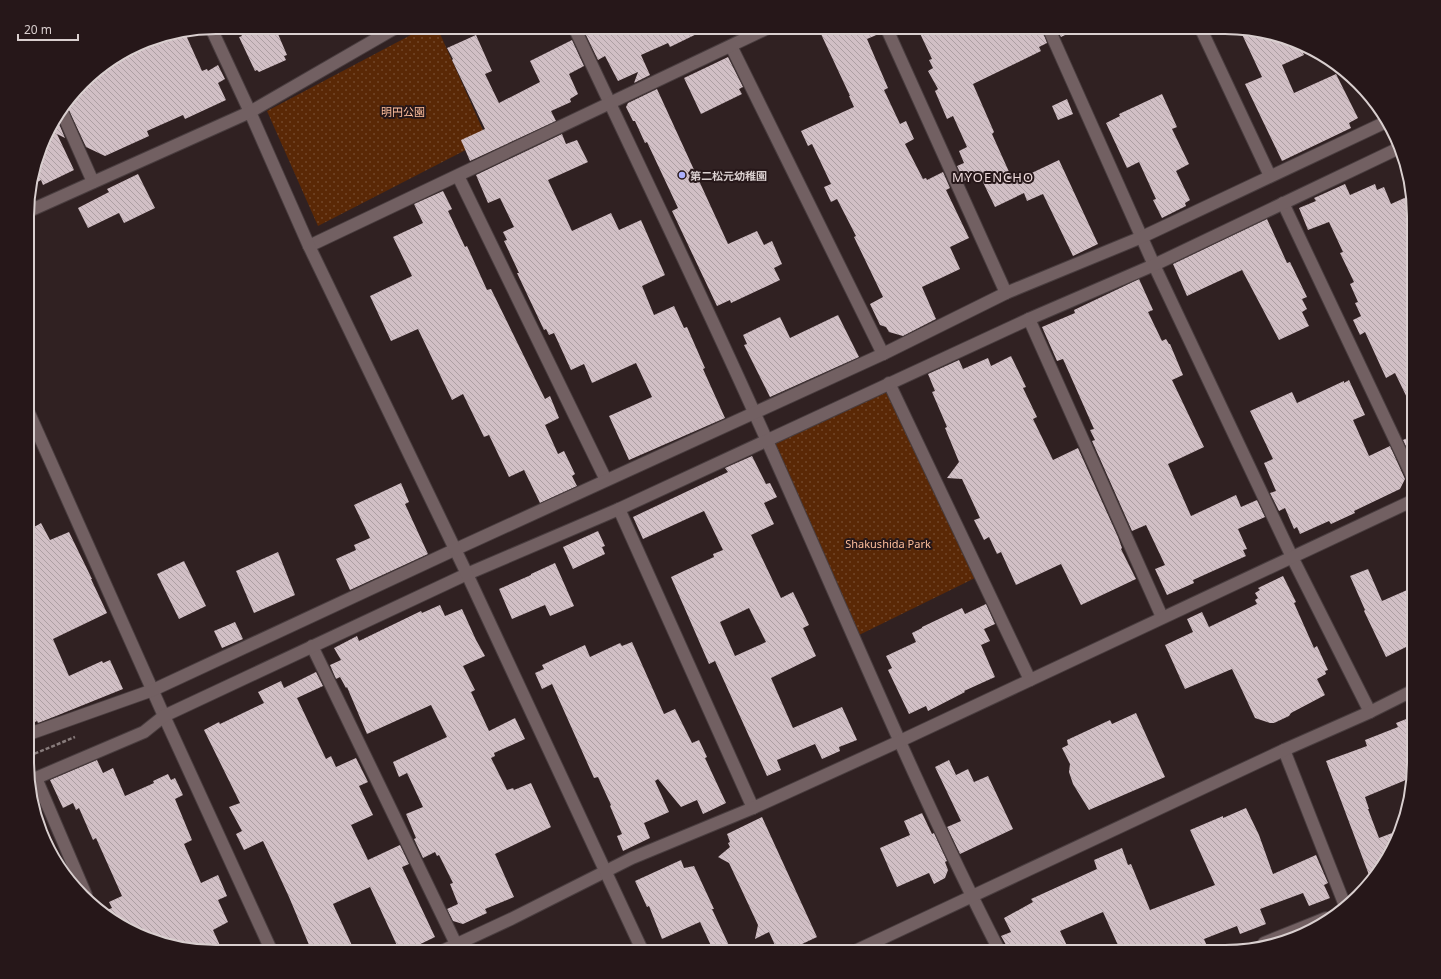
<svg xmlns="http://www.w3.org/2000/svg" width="1441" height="979" font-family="'Noto Sans','Noto Sans JP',sans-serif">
<defs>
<pattern id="park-dots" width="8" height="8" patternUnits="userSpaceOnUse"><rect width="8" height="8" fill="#5a2806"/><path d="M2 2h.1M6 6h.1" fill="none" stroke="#714629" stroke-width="1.8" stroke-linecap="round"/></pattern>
<pattern id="building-back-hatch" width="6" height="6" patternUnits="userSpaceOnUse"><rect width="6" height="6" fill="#d1bfc5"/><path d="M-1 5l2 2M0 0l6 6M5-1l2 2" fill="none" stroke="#ad9fa3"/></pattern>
</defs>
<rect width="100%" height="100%" fill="#302122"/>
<g fill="url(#park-dots)">
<path d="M426,27H437L487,139L318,226L267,111Z"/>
<path d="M887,385L977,577L857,636L769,442Z"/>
</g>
<g fill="url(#building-back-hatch)" fill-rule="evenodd">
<path d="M253,27H275L287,55L284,56L286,60L259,72L257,70L255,71L239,37L242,36L240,33Z"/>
<path d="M598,27H711L670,47L668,43L641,55L650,75L634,83L638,72L618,81L605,56L598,60L585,33Z"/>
<path d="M821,27H879L881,33L867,39L888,88L884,90L900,124L906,121L914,139L905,144L923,179L926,178L927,180L943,172L950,188L946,190L969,238L950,247L960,269L922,287L936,319L903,336L889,332L886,327L880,325L870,304L883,297L854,237L856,236L837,199L831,202L824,187L831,184L812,144L808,146L801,131L854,107L849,96H850L821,34L823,33Z"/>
<path d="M917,27H1041L1047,43L1039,47L1041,51L973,84L994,132L992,134L1010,174L1015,171L1019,179L1059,160L1098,244L1073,256L1043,194L1027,201L1024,193L995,207L979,174L964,181L957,166L964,163L959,151L967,147L953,116L947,119L935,91L938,89L928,71L933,68L929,60L932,59Z"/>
<path d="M1056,27H1081L1061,37Z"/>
<path d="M1239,28L1286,37L1299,44L1304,55L1282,65L1294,93L1336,74L1358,118L1349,123L1351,128L1282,161L1245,84L1262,77Z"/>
<path d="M185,33L202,71L207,69L208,71L218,65L225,79L218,83L226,100L185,119L183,115L147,131L149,136L105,156L86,147L67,106L91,74L127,52L128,54L161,38Z"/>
<path d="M476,35L492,71L485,74L499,103L540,82L530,61L572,40L584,66L569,74L578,94L570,99L571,102L551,111L556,121L470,161L461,140L485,129L452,60L453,59L447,48Z"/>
<path d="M728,57L743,87L739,89L742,94L701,114L684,78Z"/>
<path d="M657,89L728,244L757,231L764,245L772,241L782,264L774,268L780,280L731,303L730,300L717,306L672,211L678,208L647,142L645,143L635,121H633L626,107L628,103Z"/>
<path d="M1162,94L1177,127L1172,129L1189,164L1176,171L1190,200L1185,203L1186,206L1162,218L1153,200L1156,199L1139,162L1127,168L1106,123L1120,116L1119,114Z"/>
<path d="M1067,99L1073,114L1058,120L1052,106Z"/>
<path d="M57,119L65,138L57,134L74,170L43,185L41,180L30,186L47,132Z"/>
<path d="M562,134L566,144L577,140L588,162L548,180L572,231L611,213L619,230L641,220L665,275L642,286L654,315L674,306L684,328L687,327L705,368L703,369L725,418L629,460L609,416L652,397L636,363L592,383L584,364L571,370L554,333L549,335L546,329L544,330L517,273H519L504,241L507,240L503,232L514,227L500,198L488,203L476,175Z"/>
<path d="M138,174L155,208L124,223L119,213L88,228L78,208L109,192L107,189Z"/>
<path d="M1345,184L1350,195L1375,184L1377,190L1384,187L1391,204L1411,195L1414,204V412L1395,373L1386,378L1365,332L1360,335L1353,320L1361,316L1355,303L1358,302L1350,284L1354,282L1340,253L1343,252L1329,222L1308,230L1299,208L1316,201L1314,198Z"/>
<path d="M443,191L452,209L448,211L465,247L467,246L487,290L491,289L545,399L550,396L559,418L545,425L558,454L564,451L575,474L572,476L577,486L540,503L524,470L509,477L489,435L484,437L463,394L452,400L418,329L391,341L370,296L412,276L393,237L423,223L414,204Z"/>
<path d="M1267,219L1287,263L1290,262L1307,297L1302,299L1307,309L1302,312L1309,326L1279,340L1242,270L1187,296L1173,264Z"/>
<path d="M1139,279L1153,310L1148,312L1162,341L1166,339L1169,344H1170L1183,375L1172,380L1204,447L1168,464L1191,516L1236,495L1241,507L1257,500L1265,517L1238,529L1247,549L1243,550L1246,556L1193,580L1194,583L1167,595L1155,569L1165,565L1146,525L1132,531L1092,441L1095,440L1090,430L1094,429L1063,359L1057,361L1042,327L1075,313L1074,310Z"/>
<path d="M838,315L859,357L770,397L744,345L747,344L743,335L780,317L790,338Z"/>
<path d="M1011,356L1026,387L1023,388L1037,417L1033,419L1053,460L1078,448L1118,537L1122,548L1121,549L1136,579L1081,605L1061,564L1016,585L1001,552L997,554L989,537L984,540L974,520L980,518L962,479L947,478L959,462L945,428L947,427L932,392L935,391L928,374L959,360L963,369L988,358L991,366Z"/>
<path d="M1349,380L1365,415L1353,420L1369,456L1390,446L1405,479L1400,489L1354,511L1355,513L1331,524L1329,521L1300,534L1297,527L1294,529L1285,508L1279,511L1270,493L1276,491L1264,463L1273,459L1250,411L1292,392L1297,403L1344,381V383Z"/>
<path d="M1414,435V460L1413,461L1403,440Z"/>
<path d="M752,456L766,484L770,483L777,497L764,503L774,524L751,535L781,598L793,592L809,625L803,628L816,656L771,678L793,728L842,707L857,740L839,747L840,751L822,759L815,744L777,760L781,770L767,776L715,661L709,664L671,577L714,557L713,554L723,550L704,511L643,539L633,517L728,472L725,468ZM749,608L766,642L735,656L720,622Z"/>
<path d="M401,483L409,502L405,504L428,554L350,590L336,559L356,550L354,545L370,538L354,505Z"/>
<path d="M41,523L50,540L69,532L92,579H91L107,613L53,639L69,676L102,661L103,663L110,660L123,689L56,716L38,723L37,721L29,725V530Z"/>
<path d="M598,531L605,546L602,547L605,554L573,569L563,547Z"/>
<path d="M278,552L295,595L254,613L236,571Z"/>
<path d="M184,561L206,606L179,619L157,574Z"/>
<path d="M555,563L574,606L550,616L545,605L512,619L499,589L531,575V574Z"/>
<path d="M1368,569L1382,601L1414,587V643L1386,657L1364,611L1365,610L1350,576Z"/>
<path d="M1283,576L1296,602L1294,603L1314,648L1317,646L1328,670L1325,671L1326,674L1317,679L1325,695L1291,713L1289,716L1274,723H1270L1255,718L1232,669L1185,689L1165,645L1193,632L1187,619L1202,612L1209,627L1257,604L1255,600L1258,598L1255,593L1260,590L1258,588Z"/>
<path d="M986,604L995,624L984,629L990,641L981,645L995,677L964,691L965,692L928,711L926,706L909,714L888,670L892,668L886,656L916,642L912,633L922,628V627L962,608L965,614Z"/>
<path d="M440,605L445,616L462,609L476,640L485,656L463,666L475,690L471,692L489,731L515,718L525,739L494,753L495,756L491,758L507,790L513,788L514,790L531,783L551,827L495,854L514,897L485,909L487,913L463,924L453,921L447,909L458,904L450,884L453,883L439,855L437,856L435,852L423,858L414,839L416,838L406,814L423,807L407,773L399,777L393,762L447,737L431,705L367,734L347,687L346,688L340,677L336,679L330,665L341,660L334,648L357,636L359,641L421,611L422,613Z"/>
<path d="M235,622L243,639L222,648L214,631Z"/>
<path d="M632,642L664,714L675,709L692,743L699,740L707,757L705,758L726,803L703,814L697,800L681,807L658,779L655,781L669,812L644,823L650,838L623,851L617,836L622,834L610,806L611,805L598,777L594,778L552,684L542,689L535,673L544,669L542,665L585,645L590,657L620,643L622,646Z"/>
<path d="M316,672L323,686L297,698L326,759L331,756L336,767L356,758L368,782L359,786L373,815L351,825L368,860L400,845L409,864L402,867L435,937L404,952H400L370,887L333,904L355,952H312L289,897L263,841L244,850L236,834L242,831L229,807L240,803L204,730L219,722L220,724L264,703L258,692L281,681L284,688Z"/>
<path d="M1136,713L1165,777L1089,810L1073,784L1069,772L1070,764L1062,748L1068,745L1067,740L1110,720L1112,724Z"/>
<path d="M1414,716L1413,777L1365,797L1369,809H1368L1379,838L1400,830L1379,871L1369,875L1326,761L1367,746L1365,740L1398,727L1396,723Z"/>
<path d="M97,760L103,773L113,768L125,796L154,783L153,781L168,774L171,780L175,778L183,795L175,799L192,840L184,844L201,883L218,875L227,896L218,900L228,922L213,930L223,952H204L155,942L101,912L112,908L109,902L122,896L96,838L93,840L79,808L76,810L73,803L63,808L50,780Z"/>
<path d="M949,760L956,775L968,769L974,782L988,776L1013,829L960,854L947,827L961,821L935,767Z"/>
<path d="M1246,808L1259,835L1273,874L1316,855L1328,883L1324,885L1330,898L1309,906L1303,893L1260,909L1266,924L1240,934L1237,926L1204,939L1207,946L1192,952H1121L1103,912L1060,931L1070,952H1010L1001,936L1011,932L1004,918L1033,902L1031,899L1097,869L1094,860L1122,848L1128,865L1131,864L1150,910L1215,885L1190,830L1223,816V818Z"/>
<path d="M922,813L932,834L934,833L947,861L945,862L948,870L945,878L934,884L929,873L897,887L880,848L910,835L904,821Z"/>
<path d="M762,817L817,937L785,952H778L769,932L755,939L758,925L729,863L718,857L730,847L728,843L730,842L727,834Z"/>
<path d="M681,860L684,868L694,866L714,909H712L732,952H714L700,922L662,939L649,906L647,907L635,881Z"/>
</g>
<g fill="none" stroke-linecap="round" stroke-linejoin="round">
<g stroke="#493d3f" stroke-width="14">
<g id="minor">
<path d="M574,27C634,155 696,283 754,412C836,592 910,776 1000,952"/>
<path d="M886,27L1006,293"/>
<path d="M1048,27L1154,265L1292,557L1370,712"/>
<path d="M1200,27L1270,176"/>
<path d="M211,28L250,112"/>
<path d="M731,46L883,354"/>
<path d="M62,112L93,182"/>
<path d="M458,176L606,480"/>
<path d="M1283,203L1414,480"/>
<path d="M309,246L770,27"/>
<path d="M1029,319L1162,617"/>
<path d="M889,383L1030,680"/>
<path d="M29,413L164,716L272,952"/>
<path d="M619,509L753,808"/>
<path d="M312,646L456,944"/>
<path d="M29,734L153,690L454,550L883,354L1006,293L1142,237L1388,121"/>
<path d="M1284,750L1344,903"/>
<path d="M36,778L86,895"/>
<path d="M29,781L144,732L164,716L467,574L619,509L1029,319L1154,265L1397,149"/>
<path d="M1264,943L1326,918"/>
<path d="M440,952L511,919L632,858L753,808L900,741L1414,500"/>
</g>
</g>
<g stroke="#493d3f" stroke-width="14">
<g id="tertiary">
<path d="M250,112L309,246L467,574L643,952"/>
<path d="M29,211L250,112L397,27"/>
<path d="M853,952L1284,750L1370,712L1414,690"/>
</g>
</g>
<path stroke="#877b7b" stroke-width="2.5" stroke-dasharray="4 2" stroke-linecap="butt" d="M29,756L75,737"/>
<use href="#minor" stroke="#726062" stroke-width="12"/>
<use href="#tertiary" stroke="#726062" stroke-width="12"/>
</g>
<circle fill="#acaffb" stroke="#261719" stroke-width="1.5" cx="682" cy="175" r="4"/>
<g text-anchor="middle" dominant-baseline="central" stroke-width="4" stroke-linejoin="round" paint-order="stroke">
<g font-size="11" fill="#febe9c" stroke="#261719">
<text x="403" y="111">明円公園</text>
<text x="888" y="543">Shakushida Park</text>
</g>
<g font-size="11" font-weight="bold" fill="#d9cfcf" stroke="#261719" text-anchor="start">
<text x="690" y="175">第二松元幼稚園</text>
</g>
<g font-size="13" letter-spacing="1" fill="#efdbdc" stroke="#261719">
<text x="993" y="177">MYOENCHO</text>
</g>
</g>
<path d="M0 0H1441V979H0ZM216 34H1225A182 182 0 0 1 1407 216V763A182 182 0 0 1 1225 945H216A182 182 0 0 1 34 763V216A182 182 0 0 1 216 34Z" fill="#261719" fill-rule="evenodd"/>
<path fill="none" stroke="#d9cfcf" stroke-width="2" d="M216 34H1225A182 182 0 0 1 1407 216V763A182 182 0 0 1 1225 945H216A182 182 0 0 1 34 763V216A182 182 0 0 1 216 34Z"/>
<path d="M18 34v6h60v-6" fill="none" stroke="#d9cfcf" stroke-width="2"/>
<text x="24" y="34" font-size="12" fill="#d9cfcf" stroke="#261719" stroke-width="3" paint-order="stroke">20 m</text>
</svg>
